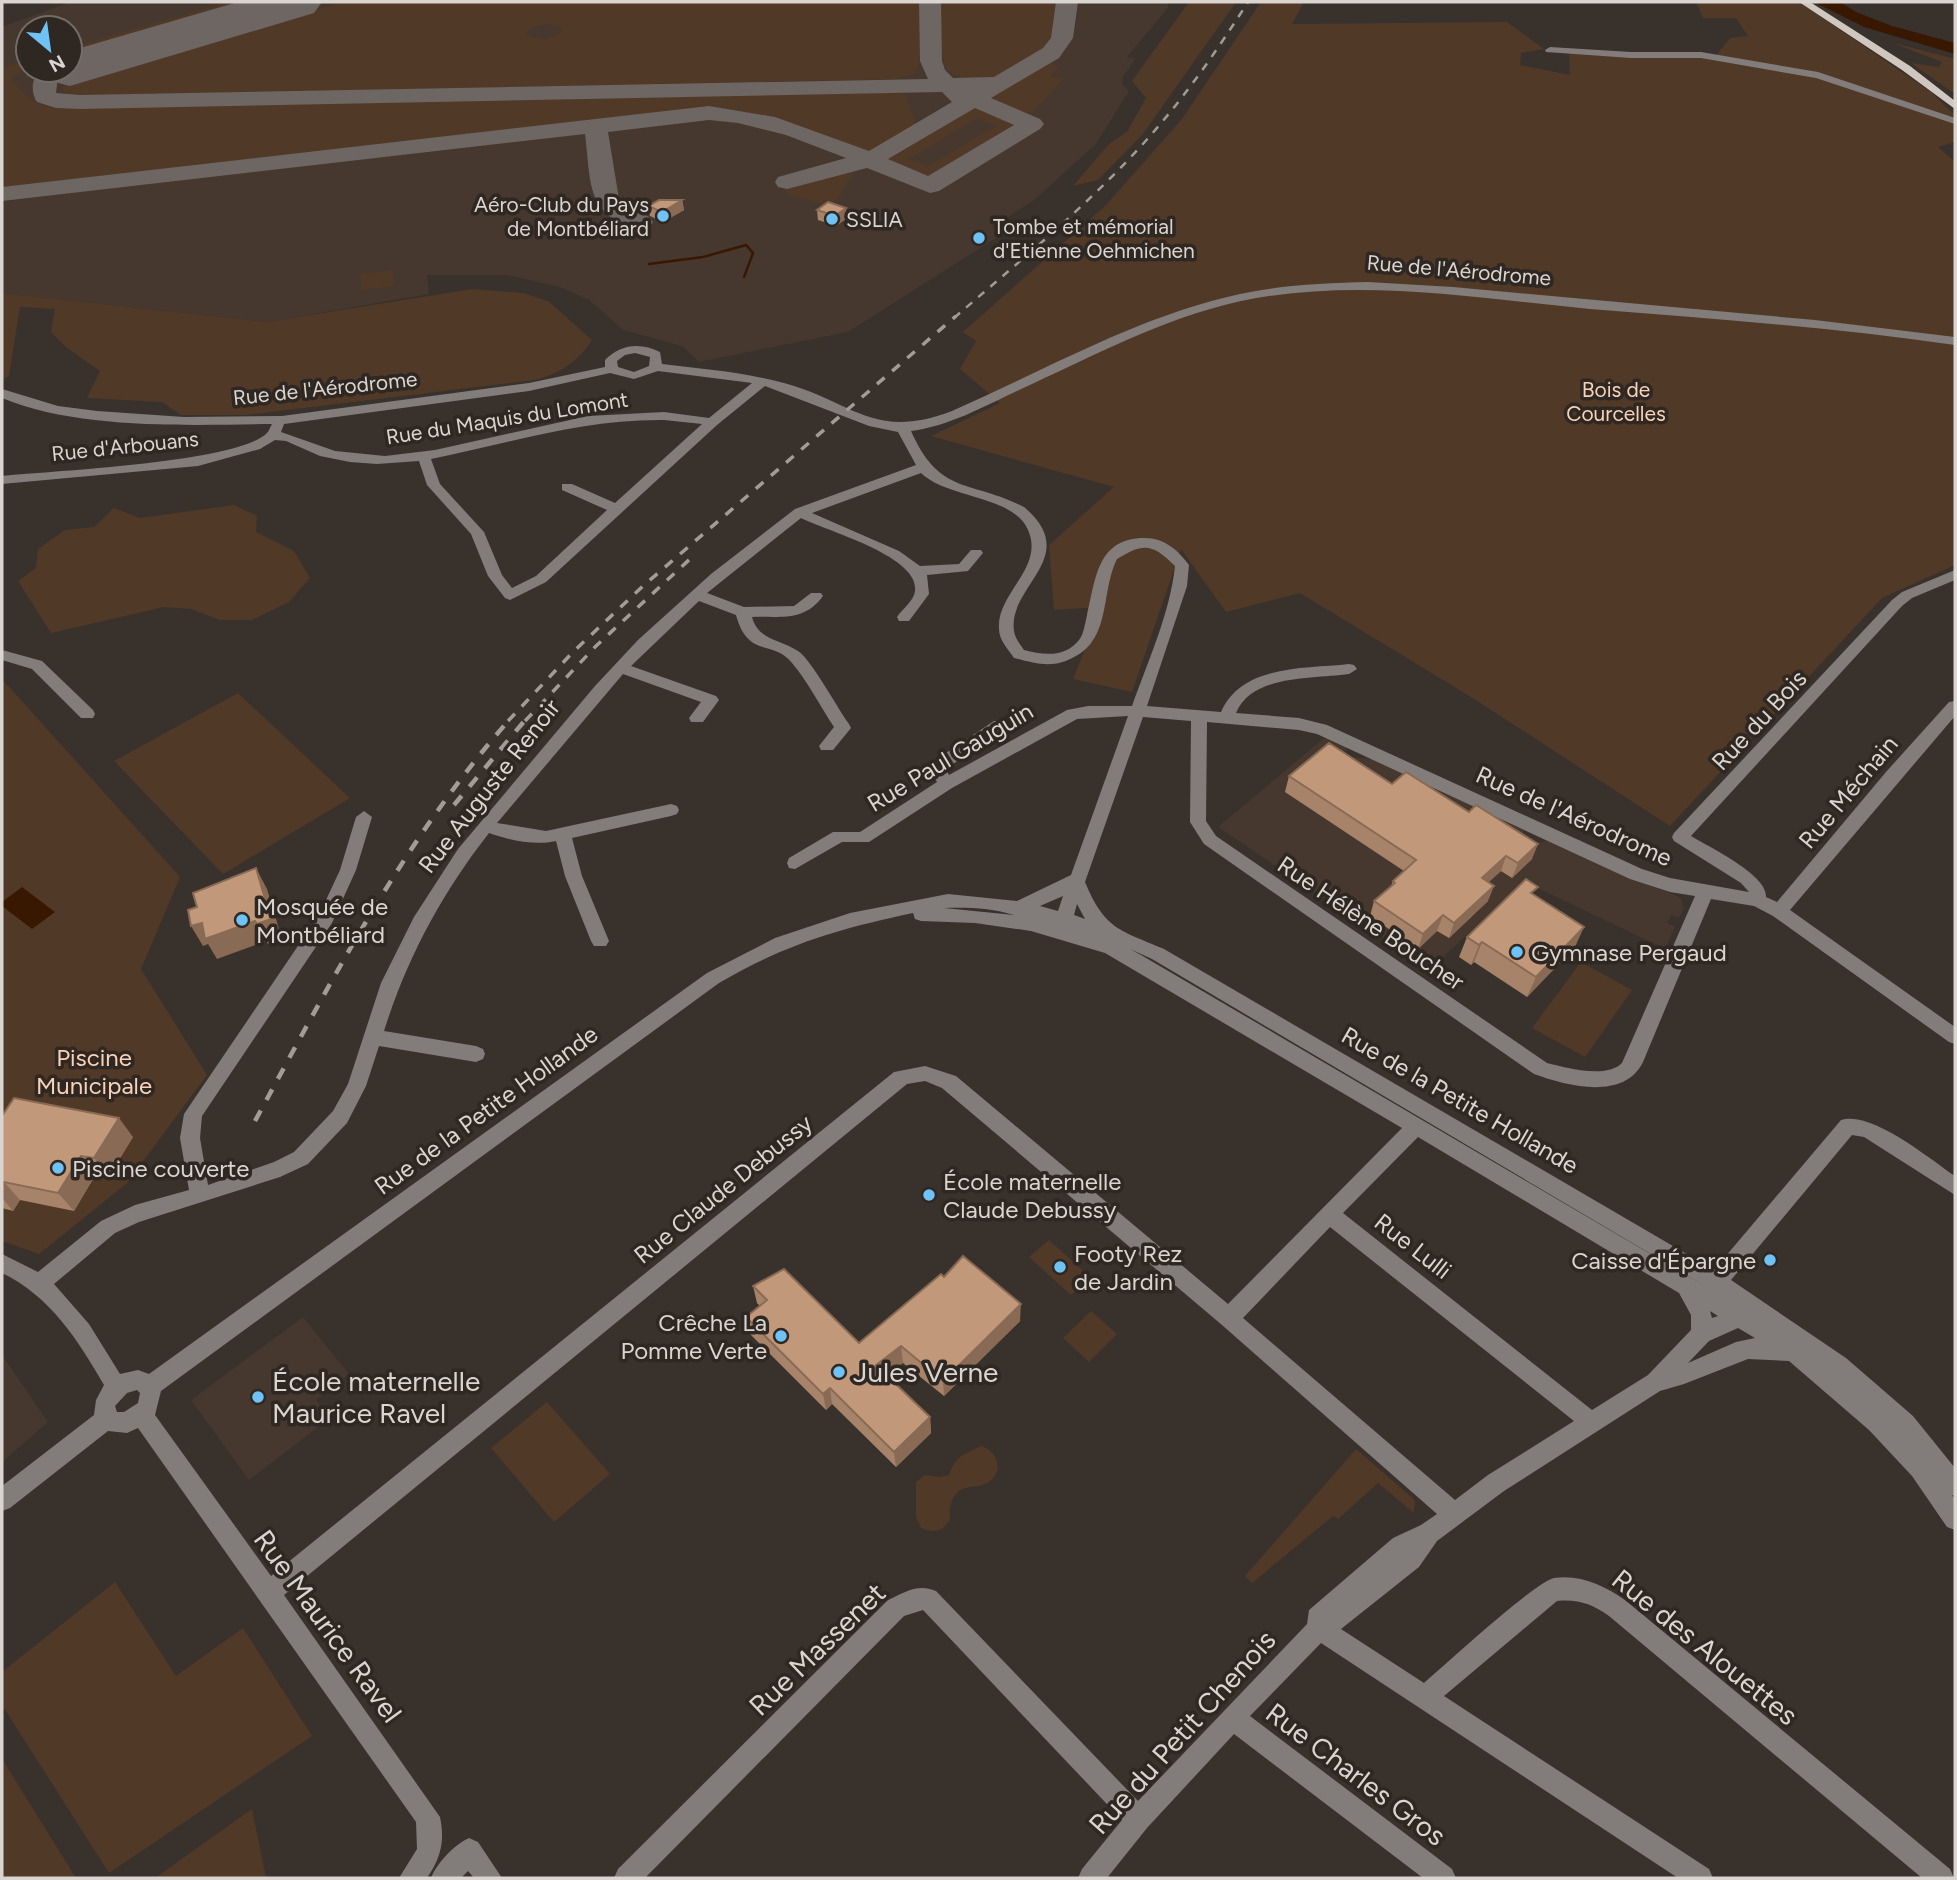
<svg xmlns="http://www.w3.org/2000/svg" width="1957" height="1880" font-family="Figtree,sans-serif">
<rect width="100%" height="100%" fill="#39312c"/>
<g fill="#46382e" fill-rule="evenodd">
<path d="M70,2H1169L1167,9L1127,57L1135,59L1123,77L1122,84L1129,91L1096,144L1033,201L992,227L1004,233L848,332L699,362L682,346L623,330L589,300L560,287L507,275H427L429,294L267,322L2,293V27ZM28,28H70V70H28Z"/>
<path d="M1324,738L1348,747L1344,753L1353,757L1373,759L1525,830L1517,841L1526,847L1547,840L1630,878L1675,895L1681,899L1684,909L1679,918L1671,915L1667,923L1675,927L1665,949L1523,881L1430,970L1218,827Z"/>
<path d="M303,1317L349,1374L316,1400L330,1418L249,1480L191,1400Z"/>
<path d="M2,1355L48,1422L2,1462Z"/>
</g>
<g fill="#513928" fill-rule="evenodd">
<path d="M227,2H246L70,54V48Z"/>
<path d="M343,2H919L920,61L914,74L895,79L70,96L60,88ZM549,24L560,27L562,32L545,40L526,35L527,31L535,26Z"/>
<path d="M941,2H1059C1058,13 1059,29 1054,40C1041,67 974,95 949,71C939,62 941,17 941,2Z"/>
<path d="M1189,2H1236L1143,134L1098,180L1073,186L1109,144L1127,132L1146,98L1132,81Z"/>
<path d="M1261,2H1304L1292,24L1507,22L1544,49L1521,53L1520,65L1570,75L1569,53L1714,58L1730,38L1748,36L1736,18H1703L1696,2H1799L1931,92L1955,115V142L1938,147L1955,162V565L1882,598L1670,826L1471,697L1300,593L1226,612L1181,549L1132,692L1073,679L1102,607L1054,610L1049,545L1114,487L931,436L1000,403L960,369L976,341L963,332L1105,206L1182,119Z"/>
<path d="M1890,42L1955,59V94L1911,63L1939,67L1942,62Z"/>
<path d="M28,60V68L13,76V82L35,103L61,109L853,90L904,91L917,127L880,149L864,153L766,116L732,110H696L2,190V68Z"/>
<path d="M1051,64L1059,66L1050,76L1064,79L1032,113H1018L987,99L1040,65Z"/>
<path d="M970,107H981L1011,118L1013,126L933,175H914L884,162V156ZM977,118L996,126L928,166L909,159Z"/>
<path d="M856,169L838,198L827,205L790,195L786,191L790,185Z"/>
<path d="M393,270L394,286L361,290L360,274Z"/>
<path d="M472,289L523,293L548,301L592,340C579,361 558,375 534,380L246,415H181L162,402L87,398L100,371L66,347L51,332L55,309L20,307L9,376L2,380V293L267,322Z"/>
<path d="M234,505L257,516L256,532L294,551L310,578L289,602L252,620H220L191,609L164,607L51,633L18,581L36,568L38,549L65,530L94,527L114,508L140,518Z"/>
<path d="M2,679L180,877L141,969L207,1075L127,1183L39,1254L2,1241Z"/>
<path d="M238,693L350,798L223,874L114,761Z"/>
<path d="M1581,962L1632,990L1585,1057L1532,1028Z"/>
<path d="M1049,1240L1091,1278L1071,1295L1029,1257Z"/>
<path d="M1091,1311L1117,1334L1089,1362L1063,1338Z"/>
<path d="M547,1402L610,1474L554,1522L491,1448Z"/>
<path d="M981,1446C998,1451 1005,1473 987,1483C976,1489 965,1484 956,1494C949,1502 950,1511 950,1520C942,1532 934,1533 921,1528L916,1517V1482L925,1475L940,1477L949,1475C956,1455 962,1456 981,1446Z"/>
<path d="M1356,1449L1415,1500L1414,1513L1378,1483L1338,1519L1333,1516L1252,1583L1245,1576Z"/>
<path d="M115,1582L176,1676L243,1628L312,1736L109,1873L2,1705V1672Z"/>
<path d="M2,1759L76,1878H2Z"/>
<path d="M252,1809L266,1878H155Z"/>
</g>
<g fill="#381800">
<path d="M1814,2H1840L1856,12L1892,26L1955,43V54L1864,27Z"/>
<path d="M22,887L55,912L32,929L2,906V902Z"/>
</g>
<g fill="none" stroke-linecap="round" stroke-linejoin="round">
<path stroke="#381800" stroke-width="2.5" d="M649,264L703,257L746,245L753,253L744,277"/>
<path fill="#6e6662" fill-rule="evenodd" d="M919,2H941L942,61L945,70L953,78L994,77L1043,48L1051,38L1056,2H1078L1073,38L1059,58L991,98L1040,119L1044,124L1040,129L939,191L930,193L867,168L787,189L778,187L775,182L778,177L846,158L786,135L738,123L709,120L608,132L619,199L649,217L653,222L649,227L640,230C585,216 591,181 585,134L2,201V187L709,106L775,117L869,151L952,102L942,92L80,109L56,108L37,102C30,92 31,74 44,70L55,71L58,76L56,93L80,95L928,79L920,61ZM975,108L1014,125L928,176L888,159Z"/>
<path fill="#6e6662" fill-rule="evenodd" d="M238,2H322L314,13L70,86L50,81L42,70H70V51Z"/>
<g fill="#827d7a" fill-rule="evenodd">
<path d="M1550,47L1631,52H1701L1818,72L1955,118V124L1816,78L1701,58H1631L1546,52L1545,50Z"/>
<path d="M1368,282L1453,287L1815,320L1955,337V345C1834,327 1712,319 1590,309C1474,298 1357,277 1241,301C1163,318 1089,358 1017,391C983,407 949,426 911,431C940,496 969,479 1024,507C1083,557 1007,586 1014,631C1015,638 1020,644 1024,650C1043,655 1065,658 1079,640C1084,634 1085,623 1087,615C1096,578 1097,538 1145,538C1164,538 1178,550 1189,565L1187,586L1147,706L1221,712C1242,664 1305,669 1349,664L1354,665L1357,669L1349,674C1314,679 1252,674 1236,713L1299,718L1327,725L1642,869L1670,878L1749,892L1741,883L1674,841L1672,837L1674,833L1892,600L1902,592L1955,570V580L1912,598L1902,606L1691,836C1709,847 1768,875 1766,897L1777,902L1886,772L1949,702L1955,701V716L1790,910L1955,1027V1044L1949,1042L1773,916L1754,906L1711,899L1643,1062C1624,1101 1567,1086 1534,1074L1204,844L1190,822L1191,721L1143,717L1085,882C1105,930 1120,930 1164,949L1714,1270L1841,1120C1871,1110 1930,1159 1955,1176V1195L1864,1137L1852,1135L1731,1280L1846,1358L1913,1416L1955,1468V1496L1952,1495L1955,1499V1530L1947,1527L1912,1476L1869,1430L1789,1361L1748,1359L1684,1384L1660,1391L1504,1491L1437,1541L1419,1567L1341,1629L1424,1683C1445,1665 1535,1582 1554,1578C1580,1574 1605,1586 1625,1600L1950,1869L1954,1878H1922L1609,1616C1592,1604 1578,1599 1557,1601L1444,1696L1709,1869L1713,1878H1678L1321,1643L1250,1716L1452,1869L1456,1878H1423L1234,1734L1147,1828L1107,1878H1078L1082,1869L1122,1820L923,1610L904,1616L645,1878H614L618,1869L888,1600C905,1592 918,1583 936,1591L1138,1801L1307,1624L1309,1610L1393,1538L1421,1525L1437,1514L1222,1325L942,1088L925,1081L907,1084L284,1595L440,1817C445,1841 441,1858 427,1878H399L417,1849L416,1822L138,1428L127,1433L108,1431L10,1508L2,1511V1486L94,1415L96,1400L104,1385C78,1340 50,1296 2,1273V1254L38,1272L101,1221L135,1205L189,1190L180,1138L184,1114L319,915L340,870L356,817L364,811L372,817L356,870L332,923L202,1116L200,1138L208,1185L274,1162L294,1152L333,1111L348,1084L381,983L414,917L458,849L595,686L638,640L711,574L795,509L916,465L898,432L869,426L765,386L717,425L546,582L510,600L505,598L488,576L471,534L427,485L419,461L377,464L350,462L320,456L286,441L275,440L260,449L198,466L2,484V476C51,471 238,463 267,433C269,431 270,427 272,424C189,425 79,430 2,398V389L58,406L97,411L184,417L282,416L529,383L605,367V360C620,344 641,342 660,352L662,364C703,369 744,372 784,383C854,402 873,441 952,411C1046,370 1138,316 1240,294C1282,285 1325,283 1368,282ZM635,353L650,357L649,366L634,372L618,367L617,361L625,355ZM658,371L752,383L709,418L664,412L588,416L435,450L385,456L335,451L281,432L284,424L529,391L610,373L634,379ZM664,420L702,424L615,503L572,484H562V490L607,510L536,576L512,588L502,575L484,532L440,484L431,459C510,443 583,419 664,420ZM921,473C948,499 1013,495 1028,530C1045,568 996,593 999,629C999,640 1008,649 1014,658C1038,664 1054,669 1076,656C1111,637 1101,591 1117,559C1144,542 1153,544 1175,566C1170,613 1148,661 1132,706H1088L1067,710L949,775L946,769L1008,725L1006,721H994L931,763L929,767L937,782L860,832H833L789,858L787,863L789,868L795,869L842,842H869L952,788L1077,719L1128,716L1071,875L1017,901L948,894L850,913L775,938L707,973L149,1374L138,1370L120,1374L89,1324L54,1284L115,1233L139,1222L280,1177L308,1164L347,1123L366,1086L379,1046L476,1062L483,1059L485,1054L483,1049L476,1046L384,1031C407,958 442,893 489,833C509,840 535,846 556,841L565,876L591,941L594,946H606L609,941L582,876L572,838L671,816L677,814L679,810L677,806L671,804L546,831L497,823L623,674L701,702L689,718L691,722H703L719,700L716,696L631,666L699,601L736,615C748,659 773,639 792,663C808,682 820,706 834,727L819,746L821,750H833L851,728L849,724C838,709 811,659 798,651C779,639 758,640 752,617C781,616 804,622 823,596L821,593H811L794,606L744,607L707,593L801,518C826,531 920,556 915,591C914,601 902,609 897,617L899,621H909L929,594L927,575L968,571L983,553L981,550H971L959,564L920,566L899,551L812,513ZM1207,722L1299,730L1317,734L1630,879L1670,892L1695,896L1622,1063C1606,1079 1567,1068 1547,1063L1216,836L1206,821ZM1063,896L1058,911L1040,906ZM1077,904L1085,919L1074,915ZM944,908C967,907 992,908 1014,915ZM913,913L915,919L921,921L975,923L1031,931L1105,953L1402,1128L1228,1304L956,1076L925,1066L894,1072L271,1576L155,1415L161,1391L719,983C786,944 838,929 913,913ZM1130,949L1152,959L1717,1293L1141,955ZM1418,1137L1679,1293L1691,1315V1330L1648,1375L1592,1410L1343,1213ZM1330,1227L1574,1421L1488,1475L1455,1500L1243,1318ZM1710,1311L1718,1316L1712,1318ZM1738,1328L1755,1338L1736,1342L1688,1363L1709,1341ZM137,1390L140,1393L138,1403L124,1412H117L115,1406L127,1393Z"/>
<path d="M2,650L42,661L93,710L95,714L93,718H81L32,669L2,660Z"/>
<path d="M469,1838L478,1842L502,1878H474L468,1871L461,1878H431C437,1863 454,1845 469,1838Z"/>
</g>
<path fill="#d0c7c1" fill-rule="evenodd" d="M1799,2H1810L1910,66L1955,101V109L1902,70Z"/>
<path stroke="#a29c97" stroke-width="2.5" stroke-dasharray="8 8" stroke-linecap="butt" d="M954,318C1021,260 1091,203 1150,136C1187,94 1218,49 1248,2"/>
<g stroke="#a29c97" stroke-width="3.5" stroke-dasharray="10 10" stroke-linecap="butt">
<path d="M508,721L573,652L643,586L956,316"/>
<path d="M525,721L596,646L691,558"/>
</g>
<g stroke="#a29c97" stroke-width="4.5" stroke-dasharray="12 12" stroke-linecap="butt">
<path d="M454,805L526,719"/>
<path d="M255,1121C331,982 404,839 510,719"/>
</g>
</g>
<g fill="#a78369">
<path d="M682,200L684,210L663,222L650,216L648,206Z"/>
<path d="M817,210L847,218L836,226L818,220Z"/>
<path d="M1289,776L1392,784L1532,859L1512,878L1501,871L1488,882V901L1449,938L1437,931L1418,949L1370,916L1374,901L1391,886L1393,881L1404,871L1285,792Z"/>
<path d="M1534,895L1575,947L1527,997L1474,962L1471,965L1459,957L1467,937Z"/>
<path d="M2,1116L133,1137L109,1176L96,1174L74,1211L20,1200L13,1211L2,1208Z"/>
<path d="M944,1277L1020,1321L944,1396L903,1363L886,1375L930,1417L931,1433L896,1467L832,1404L826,1410L750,1334L746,1317L760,1306L757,1303L753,1286L859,1343Z"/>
</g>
<g fill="#886a55">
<path d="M682,200L684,210L663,222L662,212Z"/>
<path d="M846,208L847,218L836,226L835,216Z"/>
<path d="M1538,844L1532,859L1512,878L1518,863Z"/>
<path d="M1506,856L1501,871L1477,893L1482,878Z"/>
<path d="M256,868L267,889L282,939L268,944L266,941L217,959L208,944L203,946L191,926Z"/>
<path d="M1494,886L1488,901L1449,938L1454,923Z"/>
<path d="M1443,915L1437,931L1418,949L1423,934Z"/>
<path d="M1584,927L1575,947L1527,997L1536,977Z"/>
<path d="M1482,942L1474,962L1471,965L1479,945Z"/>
<path d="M119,1118L133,1137L109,1176L94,1158Z"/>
<path d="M81,1156L96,1174L74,1211L58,1193Z"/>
<path d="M4,1182L20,1200L13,1211L2,1198V1185Z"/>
<path d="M1021,1304L1020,1321L944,1396L943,1381Z"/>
<path d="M901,1346L903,1363L878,1381L876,1365Z"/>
<path d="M830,1388L832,1404L826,1410L823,1394Z"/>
<path d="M930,1417L931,1433L896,1467L894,1452Z"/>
</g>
<g fill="#c2987a" stroke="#886a55" stroke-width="2">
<path d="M659,200H682L662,212L648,206Z"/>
<path d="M828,202L846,208L835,216L817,210Z"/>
<path d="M1329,743L1392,784L1406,772L1469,812L1476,805L1538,844L1518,863L1506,856L1482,878L1494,886L1454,923L1443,915L1423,934L1374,901L1395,883L1393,881L1416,860L1289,776Z"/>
<path d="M256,868L271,919L257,924L255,921L205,939L202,923L191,926L188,910L197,907L193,893Z"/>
<path d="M1526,879L1538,887L1531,893L1584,927L1536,977L1482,942L1479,945L1467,937Z"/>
<path d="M14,1098L119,1118L94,1158L81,1156L58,1193L4,1182L2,1185V1116Z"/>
<path d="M963,1256L1021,1304L943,1381L901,1346L876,1365L930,1417L894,1452L830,1388L823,1394L746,1317L767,1300L753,1286L784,1269L859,1343L941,1274L944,1277Z"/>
</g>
<g fill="#6fc2f4" stroke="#2f2722" stroke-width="2.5">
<circle cx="663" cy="216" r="7"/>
<circle cx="832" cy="219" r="7"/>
<circle cx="979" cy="238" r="7"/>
<circle cx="242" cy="920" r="7"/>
<circle cx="1517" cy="952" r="7"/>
<circle cx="58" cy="1168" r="7"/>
<circle cx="929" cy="1195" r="7"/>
<circle cx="1770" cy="1260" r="7"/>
<circle cx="1060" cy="1267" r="7"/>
<circle cx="781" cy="1336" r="7"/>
<circle cx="839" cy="1372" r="7"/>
<circle cx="258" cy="1397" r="7"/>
</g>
<g text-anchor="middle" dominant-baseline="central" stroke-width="7" stroke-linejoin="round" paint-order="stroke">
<g font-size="21" fill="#dad5d1" stroke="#2f2722" text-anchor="start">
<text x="649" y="204" text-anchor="end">Aéro-Club du Pays<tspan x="649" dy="24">de Montbéliard</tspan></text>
<text x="846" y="219">SSLIA</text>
<text x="993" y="226">Tombe et mémorial<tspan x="993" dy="24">d'Etienne Oehmichen</tspan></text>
</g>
<g font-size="21" fill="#dad5d1" stroke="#2f2722">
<text transform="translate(1459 270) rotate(5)">Rue de l'Aérodrome</text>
<text transform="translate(325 388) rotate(-6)">Rue de l'Aérodrome</text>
<text transform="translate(507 418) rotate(-9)">Rue du Maquis du Lomont</text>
<text transform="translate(125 446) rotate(-6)">Rue d'Arbouans</text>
</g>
<g font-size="21" fill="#f9d2b7" stroke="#2f2722">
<text x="1616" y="389">Bois de<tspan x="1616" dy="24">Courcelles</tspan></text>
</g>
<g font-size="24" fill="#dad5d1" stroke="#2f2722">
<text transform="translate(1759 720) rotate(-47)">Rue du Bois</text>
<text transform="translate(950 757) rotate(-31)">Rue Paul Gauguin</text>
<text transform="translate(489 786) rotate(-52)">Rue Auguste Renoir</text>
<text transform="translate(1848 792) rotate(-50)">Rue Méchain</text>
<text transform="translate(1574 816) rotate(24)">Rue de l'Aérodrome</text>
<text transform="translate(1371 923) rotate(34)">Rue Hélène Boucher</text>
<text transform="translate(1460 1100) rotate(30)">Rue de la Petite Hollande</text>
<text transform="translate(486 1110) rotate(-36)">Rue de la Petite Hollande</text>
<text transform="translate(723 1189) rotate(-39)">Rue Claude Debussy</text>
<text transform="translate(1413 1246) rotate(38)">Rue Lulli</text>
</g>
<g font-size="24" fill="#dad5d1" stroke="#2f2722" text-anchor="start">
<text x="256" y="906">Mosquée de<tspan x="256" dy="28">Montbéliard</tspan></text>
<text x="1531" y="952">Gymnase Pergaud</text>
<text x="72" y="1168">Piscine couverte</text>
<text x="943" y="1181">École maternelle<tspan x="943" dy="28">Claude Debussy</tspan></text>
<text x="1074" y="1253">Footy Rez<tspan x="1074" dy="28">de Jardin</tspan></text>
<text x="1756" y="1260" text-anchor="end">Caisse d'Épargne</text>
<text x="767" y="1322" text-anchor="end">Crêche La<tspan x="767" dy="28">Pomme Verte</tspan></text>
</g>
<g font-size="24" fill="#f9d2b7" stroke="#2f2722">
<text x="94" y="1057">Piscine<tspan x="94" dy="28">Municipale</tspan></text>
</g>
<g font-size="28" fill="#dad5d1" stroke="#2f2722" text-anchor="start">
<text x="853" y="1372">Jules Verne</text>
<text x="272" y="1381">École maternelle<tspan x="272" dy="32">Maurice Ravel</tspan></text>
</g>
<g font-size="28" fill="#dad5d1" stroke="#2f2722">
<text transform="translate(328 1626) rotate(54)">Rue Maurice Ravel</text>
<text transform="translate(1705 1647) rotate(39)">Rue des Alouettes</text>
<text transform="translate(817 1649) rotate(-44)">Rue Massenet</text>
<text transform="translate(1182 1732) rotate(-48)">Rue du Petit Chenois</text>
<text transform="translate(1356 1774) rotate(37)">Rue Charles Gros</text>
</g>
</g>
<rect width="1957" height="1880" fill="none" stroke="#dad5d1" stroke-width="7"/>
<g transform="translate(49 49) rotate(151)"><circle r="33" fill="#2f2722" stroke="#736d68" stroke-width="2"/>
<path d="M0-5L12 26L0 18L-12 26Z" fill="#6fc2f4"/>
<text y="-10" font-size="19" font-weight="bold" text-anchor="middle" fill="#dad5d1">N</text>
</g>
</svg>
